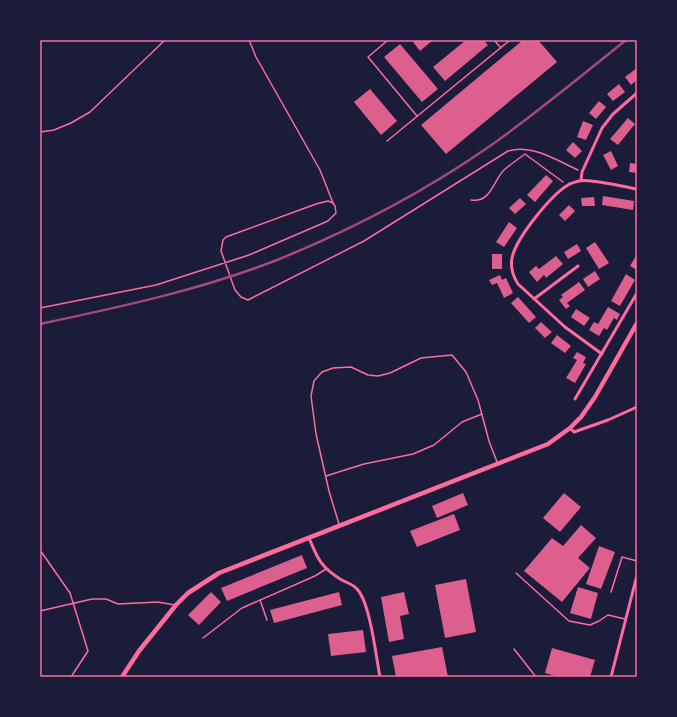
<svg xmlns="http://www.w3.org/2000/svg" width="677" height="717" font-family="'Roboto Condensed',sans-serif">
<rect width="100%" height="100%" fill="#1b1b3a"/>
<g fill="#dd5f8e">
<path d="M415,40H433L420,51L413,42Z"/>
<path d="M466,40H483L488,45L445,81L433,67Z"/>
<path d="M523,40H538L557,62L446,154L421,125Z"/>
<path d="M400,44L438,89L422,102L384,57Z"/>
<path d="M637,68V80L631,85L625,77Z"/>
<path d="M619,84L625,92L613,101L607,94Z"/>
<path d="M370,89L397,121L381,135L354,102Z"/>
<path d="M599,101L606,107L596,119L589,113Z"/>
<path d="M628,118L635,124L618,145L610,139Z"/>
<path d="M583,121L593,125L586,140L577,137Z"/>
<path d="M573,142L582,151L575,158L566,150Z"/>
<path d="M611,151L618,166L611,170L603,155Z"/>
<path d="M630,163L637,164V173L629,172Z"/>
<path d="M546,175L553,181L535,202L527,195Z"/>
<path d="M603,196L634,201L633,210L602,205Z"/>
<path d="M594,197L595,206H582L581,198Z"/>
<path d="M520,198L526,204L515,214L509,208Z"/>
<path d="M569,205L575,211L565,221L559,215Z"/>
<path d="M509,222L517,228L504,247L496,242Z"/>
<path d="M595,242L609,263L599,269L586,248Z"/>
<path d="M577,244L581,251L568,259L564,252Z"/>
<rect x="492" y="254" width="10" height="15"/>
<path d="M637,254V270L630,266Z"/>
<path d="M556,256L563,264L546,278L544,275L537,282L529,272L536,266L539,269Z"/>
<path d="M595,271L600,279L588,287L583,279Z"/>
<path d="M626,274L635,280L620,306L611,301Z"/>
<path d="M500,275L502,280L506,278L513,293L504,298L497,283L492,285L489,280Z"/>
<path d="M579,282L585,290L567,303L570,306L566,309L559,300L563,297L561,295Z"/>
<path d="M518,297L536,317L529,323L511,303Z"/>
<path d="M608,307L620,314L617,320L614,318L607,330L604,328L599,336L589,330L594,322L598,324Z"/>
<path d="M576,309L590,318L584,326L571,317Z"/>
<path d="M541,322L552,332L545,338L535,328Z"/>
<path d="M557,335L571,346L565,353L551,343Z"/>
<path d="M577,352L586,357L583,363L586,364L575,383L566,378L577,360L573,358Z"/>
<path d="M463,493L468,505L437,518L432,506Z"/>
<path d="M564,493L581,507L560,532L543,518Z"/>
<path d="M454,514L460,530L417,547L410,531Z"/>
<path d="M581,525L596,538L578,558L590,568L562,602L524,571L552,538L563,546Z"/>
<path d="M599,546L615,552L601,589L586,584Z"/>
<path d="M302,555L307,568L227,601L221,588Z"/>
<path d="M466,579L476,632L445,638L435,585Z"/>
<path d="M578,587L598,593L591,619L570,613Z"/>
<path d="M211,592L221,602L199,625L188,615Z"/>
<path d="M339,592L342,605L274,623L270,610Z"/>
<path d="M404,592L409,614L400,616L404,639L389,642L381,597Z"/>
<path d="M363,630L366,652L331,656L328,634Z"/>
<path d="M442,647L448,677H396L392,656Z"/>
<path d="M552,648L595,660L590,677H560L545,673Z"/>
</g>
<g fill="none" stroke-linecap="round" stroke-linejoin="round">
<g stroke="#ff6b9d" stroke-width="1.5">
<path d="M249,40L256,57L320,170L333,203"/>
<path d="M471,200C491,203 493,181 504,170C511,164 518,159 525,154L563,182"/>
<path d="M40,308L156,285L249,255L328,221L336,213L335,206L333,203L328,201L316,204L226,237L223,240L221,251L235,290L241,297L248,300L364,241L508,151C533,144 556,160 578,170"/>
</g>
<g stroke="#ff6b9d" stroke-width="1.5">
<path d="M388,40L368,57L417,116"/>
<path d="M494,40L501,48"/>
<path d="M40,132L54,130L71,123L90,112L165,40"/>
<path d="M387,141L510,40"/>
<path d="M326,476L364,464L413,454L434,445L462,422L482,414"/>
<path d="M339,524L329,491L316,434L311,396L314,381L322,372L333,368L351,367L368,375L378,376L390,373L421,358L452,355L466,372L478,400L489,441L497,462"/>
<path d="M40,550L70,593L88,651L71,677"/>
<path d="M516,573L569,621L590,625L599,621L608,615L625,619"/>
<path d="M611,592L622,557L637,561"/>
<path d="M260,600L267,620"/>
<path d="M40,611L92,599H106L118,604L158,602L175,605"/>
<path d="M203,638L242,608L315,576L326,569"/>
<path d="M514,649L536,677"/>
</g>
<g stroke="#ff6b9d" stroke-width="3">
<path d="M581,180L582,172L602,128L613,114L637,93"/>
<path d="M534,299L578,266"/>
<path d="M602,354L565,327L518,284C513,276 510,268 512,258C516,238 551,195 568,185C571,183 576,182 579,181C588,178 626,187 637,189"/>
<path d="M575,399L637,293"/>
<path d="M570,428L574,432L608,420L637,407"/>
<path d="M309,538C318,559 320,566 340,579C345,582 352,584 356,588C370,600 376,657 380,677"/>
<path d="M611,677L637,575"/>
</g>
<path stroke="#ff6b9d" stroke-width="4.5" d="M122,677L139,651L176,605L188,593L219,573L548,444L570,428L581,417L595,397L637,323"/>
<path stroke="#a44b75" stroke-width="2.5" d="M40,324C120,307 200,290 277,260C351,230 424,192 490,146C537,113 581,76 626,40"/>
</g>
<rect width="677" height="717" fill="none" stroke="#1b1b3a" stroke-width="82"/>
<rect x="41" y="41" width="595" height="635" fill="none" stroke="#ff6b9d" stroke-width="1.5"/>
</svg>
